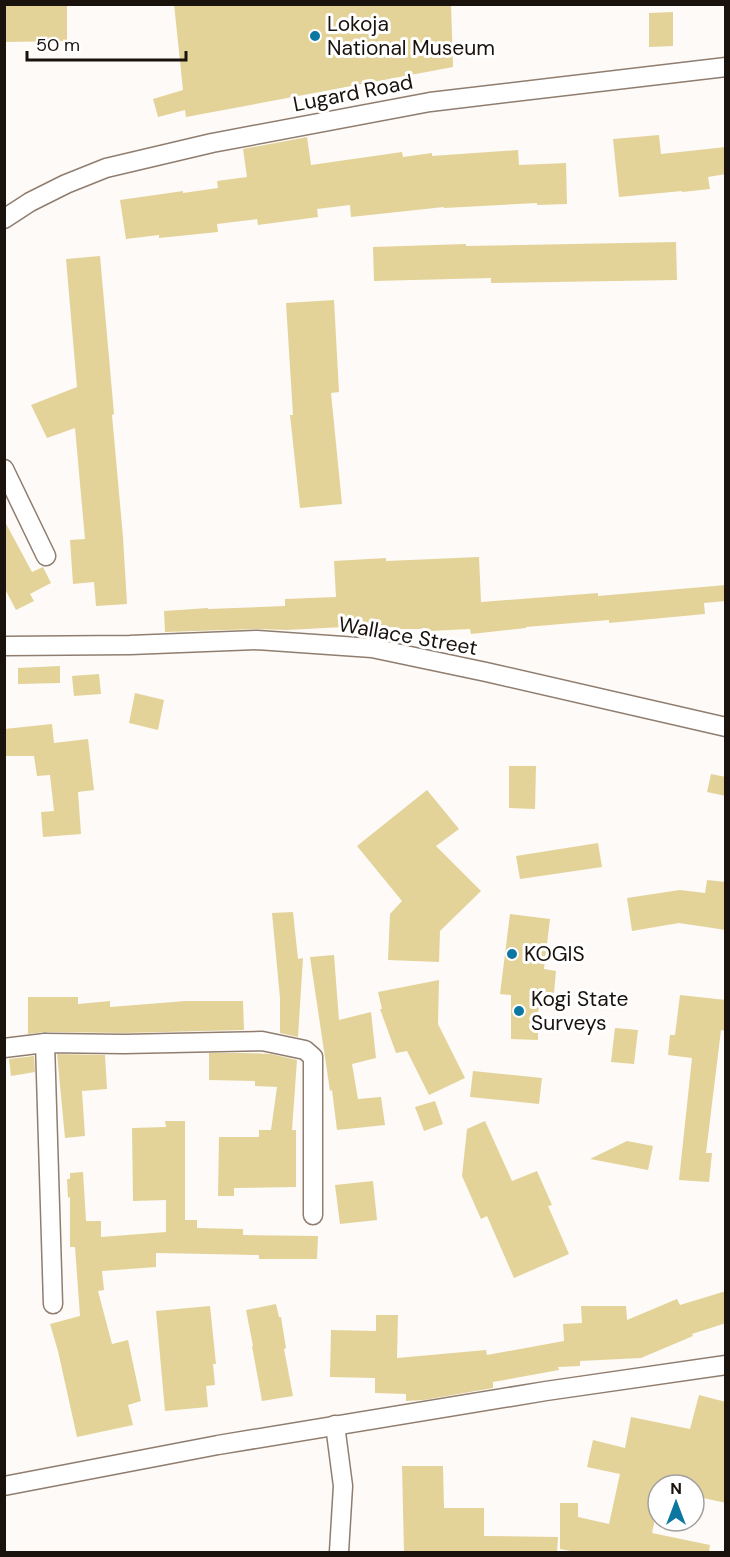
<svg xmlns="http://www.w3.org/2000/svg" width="730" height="1557" font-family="'DM Sans',sans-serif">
<rect width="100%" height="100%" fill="#fefaf7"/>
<g fill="#e3d399">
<path d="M4,4H67V41L4,42Z"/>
<path d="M174,4H451L453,67L186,117L185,110L158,117L153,99L183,90Z"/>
<path d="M673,12V46L649,47V13Z"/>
<path d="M659,135L661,154L726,147V174L708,177L710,189L682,192V191L619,197L613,139Z"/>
<path d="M307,137L311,165L402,152L403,157L432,153V156L518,150L519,165L566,163L567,204L537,205V203L444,208V207L351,217L350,205L317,209L318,217L258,225L257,219L217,224L218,232L159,238V235L126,239L120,200L183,191V193L218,188L217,181L247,177L243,149Z"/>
<path d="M676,242L677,280L491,283V278L374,281L373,247L466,244V246Z"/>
<path d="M100,256L114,414L112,415L123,537L127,604L96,606L94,582L73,584L70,540L85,539L75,428L47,438L31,405L77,387L66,259Z"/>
<path d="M334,300L339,392L331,393L342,504L300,508L290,415H293L286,303Z"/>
<path d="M4,520L32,572L43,567L51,583L30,594L34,601L16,610L4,587Z"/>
<path d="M479,557L481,602L598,593V596L726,585V601L704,603L705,614L609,623V620L526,627V628L471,634L470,629L430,631V629H394V627L363,629L362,626L287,630L257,629L165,632L164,611L208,608V609L285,606V599L336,597L334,561L386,558V561Z"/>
<path d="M60,666V683L18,684V668Z"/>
<path d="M99,674L101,694L74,696L72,676Z"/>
<path d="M135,693L164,700L158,730L129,723Z"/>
<path d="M52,724L54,743L88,739L94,790L78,792L81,834L43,837L41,812L54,811L50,775L37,776L34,756H4V729Z"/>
<path d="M509,766H536L535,809L509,808Z"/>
<path d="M711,774L726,777V796L707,792Z"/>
<path d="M427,790L459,829L436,846L481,891L440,931L439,962L388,960L390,914L402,901L357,846Z"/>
<path d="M598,843L602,867L520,879L516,856Z"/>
<path d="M707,880L726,882V930L679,923L632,931L627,898L680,890L705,893Z"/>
<path d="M293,912L298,959L303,958L298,1037L280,1033V998L272,913Z"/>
<path d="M510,914L550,919L544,969L556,971L554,993L541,991L538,1014V1040L511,1039V995L500,994Z"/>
<path d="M334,955L339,1020L371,1012L376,1058L352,1064L358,1099L381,1097L385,1125L337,1130L332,1090L330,1091L310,957Z"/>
<path d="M439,980L438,1024L465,1078L429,1095L407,1051L396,1053L380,1009H382L378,992Z"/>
<path d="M680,995L726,1000V1031L721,1030L706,1153H712L709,1182L679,1180L692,1058L668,1055L670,1035H675Z"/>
<path d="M28,997H78V1004L110,1001V1007L186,1001H243L244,1030L124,1033L45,1032L28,1034Z"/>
<path d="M615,1028L638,1030L634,1064L611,1062Z"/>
<path d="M209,1053H244L271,1054L297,1060L292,1130H296V1187L234,1188V1196H218L219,1137H259V1130H271L277,1087L255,1086V1081L209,1080Z"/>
<path d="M57,1054L105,1055L107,1089L82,1091L85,1136L65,1138Z"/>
<path d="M34,1056L35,1072L11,1076L9,1059Z"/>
<path d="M473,1071L542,1078L539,1104L470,1097Z"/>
<path d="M435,1101L443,1124L424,1131L415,1107Z"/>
<path d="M165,1121H185V1220H197V1228L243,1229V1235L318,1236L317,1259H259V1255L156,1253V1267L102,1271L104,1290L98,1291L112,1344L128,1340L141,1401L128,1405L133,1425L77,1437L58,1351L50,1324L80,1316L75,1247H70V1197L68,1198L67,1179H70V1173L83,1172L86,1221H101V1237L166,1232V1200L133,1201L132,1128L166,1127Z"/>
<path d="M485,1121L512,1181L537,1171L552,1205L548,1206L569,1254L514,1278L487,1216L481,1219L462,1176L467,1129Z"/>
<path d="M627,1141L653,1146L648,1170L590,1159Z"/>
<path d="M373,1181L377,1220L340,1224L335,1185Z"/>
<path d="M726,1291V1323L692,1334L693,1336L641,1358L580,1361V1366L558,1367L559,1370L493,1382V1388L424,1400L406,1401V1394L375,1393V1378L330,1377L331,1330L376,1331V1315H398L397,1358L486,1350L487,1355L564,1341L563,1324L582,1323L581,1306H626L627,1320L677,1299L680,1305Z"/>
<path d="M276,1304L279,1317H281L286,1348L284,1349L293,1396L262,1401L252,1346H253L246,1310Z"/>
<path d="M210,1306L216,1364H213L215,1385L206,1386L208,1407L165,1411L156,1311Z"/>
<path d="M699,1395L726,1402V1503L694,1496V1485H658V1505L652,1533L710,1545L709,1552H576L560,1549V1503H578V1517L609,1524L620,1474L587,1467L593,1440L625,1448L631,1417L690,1429Z"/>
<path d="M402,1466H443L444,1508H484V1536L558,1537L557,1552H404Z"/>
</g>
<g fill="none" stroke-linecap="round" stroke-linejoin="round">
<g stroke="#8f7d6f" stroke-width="21">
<g id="street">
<path d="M4,219L30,202L66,184L106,168L212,143L430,102L726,67"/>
<path d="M4,469L46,556"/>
<path d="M4,646L130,645L257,640L372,648L486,672L726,727"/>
<path d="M45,1043L53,1304"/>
<path d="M4,1048L45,1043L124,1044L262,1041L305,1050L313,1057V1215"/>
<path d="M335,1425L343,1486L339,1552"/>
<path d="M4,1486L218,1445L546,1391L726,1365"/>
</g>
</g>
<use href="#street" stroke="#fff" stroke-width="18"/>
</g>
<g fill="#0c78a2" stroke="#fff" stroke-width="2">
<circle cx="315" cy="36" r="6"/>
<circle cx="512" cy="954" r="6"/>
<circle cx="519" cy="1011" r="6"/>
</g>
<g text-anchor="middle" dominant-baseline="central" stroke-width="6" stroke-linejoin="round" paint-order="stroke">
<g font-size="21" fill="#19120d" stroke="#fff" text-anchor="start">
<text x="327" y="24">Lokoja<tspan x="327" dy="24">National Museum</tspan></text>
<text x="524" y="954">KOGIS</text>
<text x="531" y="999">Kogi State<tspan x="531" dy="24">Surveys</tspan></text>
</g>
<g font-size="21" fill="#19120d" stroke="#fff">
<text transform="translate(353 93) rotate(-11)">Lugard Road</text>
<text transform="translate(408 636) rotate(10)">Wallace Street</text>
</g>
</g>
<rect width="730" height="1557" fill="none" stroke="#19120d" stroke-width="12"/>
<g transform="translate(676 1503)"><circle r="28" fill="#ffffff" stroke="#a3a09e" stroke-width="1.5"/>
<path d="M0-4.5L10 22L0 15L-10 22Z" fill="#0c78a2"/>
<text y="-9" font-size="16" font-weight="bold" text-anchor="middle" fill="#19120d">N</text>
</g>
<path d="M27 51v9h159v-9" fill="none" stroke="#19120d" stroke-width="3"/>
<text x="36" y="51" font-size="18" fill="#19120d" stroke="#ffffff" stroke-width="4.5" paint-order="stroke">50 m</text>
</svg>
